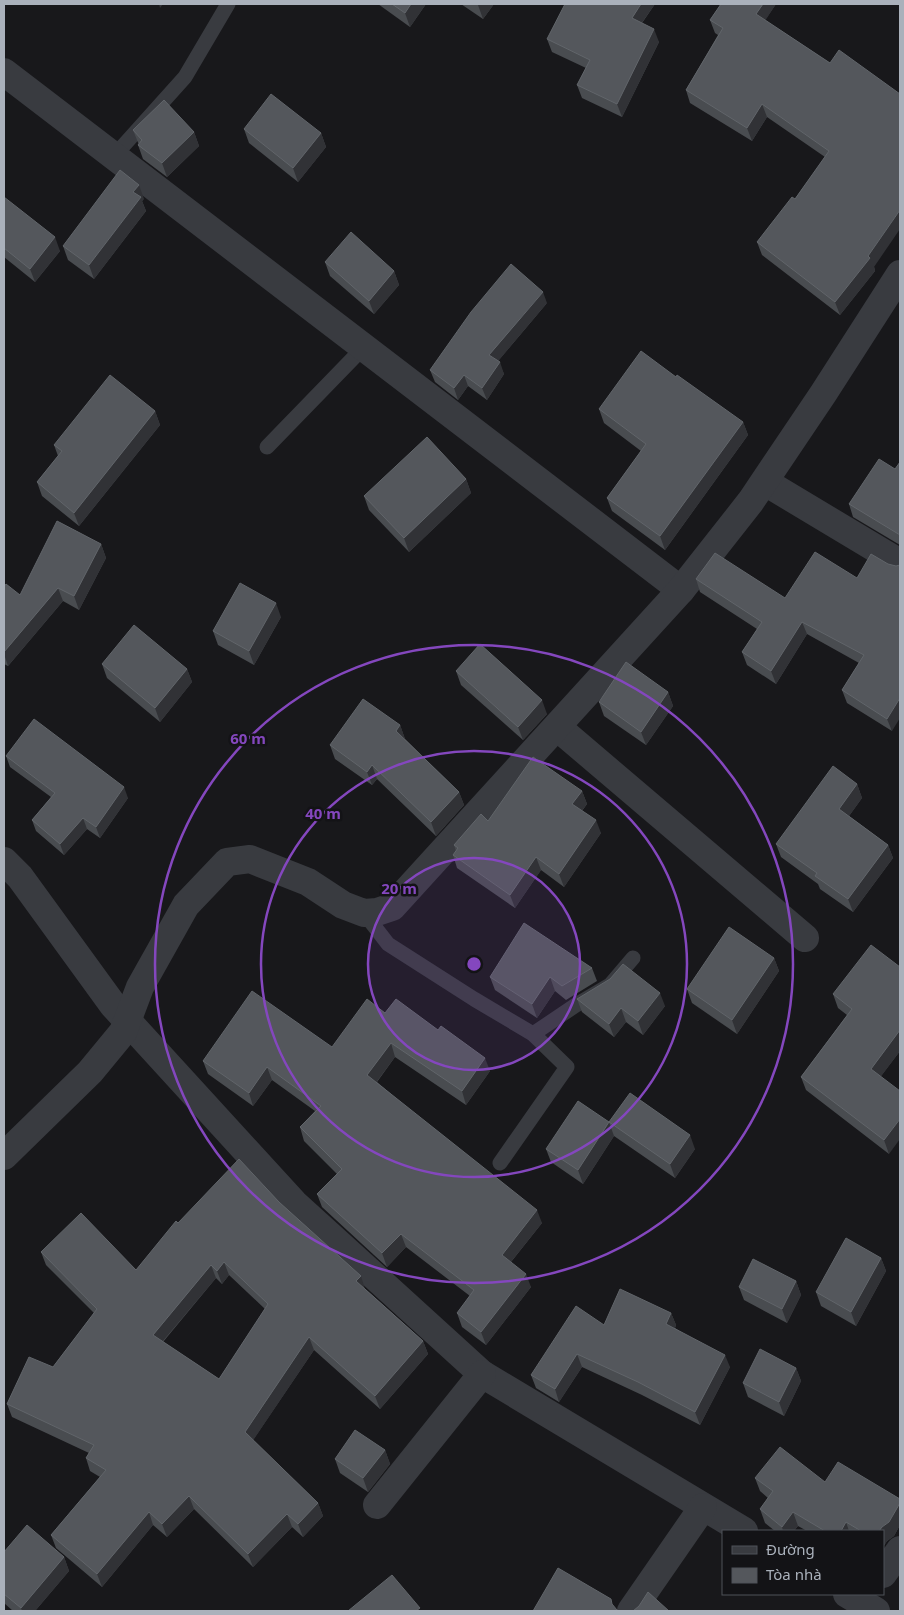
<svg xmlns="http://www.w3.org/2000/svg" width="904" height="1615" font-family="'Noto Sans',sans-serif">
<rect width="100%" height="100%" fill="#18181b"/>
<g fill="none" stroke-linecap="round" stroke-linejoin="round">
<g stroke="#393b40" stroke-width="15">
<path d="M115,155L185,77L228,4"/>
<path d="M267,447L364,347"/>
<path d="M364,913L388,944L474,999L533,1034L567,1067L500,1163"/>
<path d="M533,1034L576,1005L610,985L633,958"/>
</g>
<g stroke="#393b40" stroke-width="28">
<path d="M4,72L681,590"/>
<path d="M765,482L900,563"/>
<path d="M557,727L805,938"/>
<path d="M4,861L20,877L113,1005L294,1203L482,1374L744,1531"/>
<path d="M4,1156L90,1072L123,1032L140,987L186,905L227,862L250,859L308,882L343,905L364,913L377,912L392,907L681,590L751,501L823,394L900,274"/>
<path d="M377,1505L482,1374"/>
<path d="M883,1574L900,1550"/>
<path d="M847,1594L876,1611"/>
<path d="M631,1611L703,1507"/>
</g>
</g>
<g fill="#494c50" fill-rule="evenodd">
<path d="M378,4H426L410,27Z"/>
<path d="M461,4H494L483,19Z"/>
<path d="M655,4L642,23L659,42L622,117L582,98L577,85L586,68L552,52L547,39Z"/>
<path d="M721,4H776L765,20L830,63L875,271L840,315L762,255L757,242L795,199L825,157L767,117L752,141L690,103L686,90L718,35L715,33L710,20Z"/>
<path d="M244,129L321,133L326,147L298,182L249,143Z"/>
<path d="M133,130L194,132L199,146L167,177L143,159L138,145H139Z"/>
<path d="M4,197L60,251L35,282L4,257Z"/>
<path d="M144,199L142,201L146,211L94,279L68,260L63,246Z"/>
<path d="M325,262L394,271L399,285L374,314L330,276Z"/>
<path d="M547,303L498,361L504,374L487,400L468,386L458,400L435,382L430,370Z"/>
<path d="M599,409L743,422L748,435L665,550L612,511L607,498L641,451L604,423Z"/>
<path d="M155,411L160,425L79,526L42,496L37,482L58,456L54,445Z"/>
<path d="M900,462V545L853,517L849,504L895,469Z"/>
<path d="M466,479L471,493L409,552L369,510L364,496Z"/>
<path d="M101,544L106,558L79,610L63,601L8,666L4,664V587L20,595Z"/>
<path d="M857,578L892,731L847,703L842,690L859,663L807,634L776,684L747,665L742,652L757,629L700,592L696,579L785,598Z"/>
<path d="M281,617L254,665L218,645L213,631Z"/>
<path d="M102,664L187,669L192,682L160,722L107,678Z"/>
<path d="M456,671L547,714L523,740L461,685Z"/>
<path d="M668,692L673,706L646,745L604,716L599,702Z"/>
<path d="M400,725L405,739L459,792L464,805L436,836L377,779L372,785L335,759L330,745Z"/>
<path d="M6,756L128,798L100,838L87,829L64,855L36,831L32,820L51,797L10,767Z"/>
<path d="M857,784L862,798L849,816L888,845L893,858L853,912L820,889L818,884L781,857L776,844Z"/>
<path d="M582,791L587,804L582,811L601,833L564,887L541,870L515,908L457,868L453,855L456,851L454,845L488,821Z"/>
<path d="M774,958L779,971L737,1034L692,1003L687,989Z"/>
<path d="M900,967V1051L881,1076L889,1154L806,1090L801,1077L847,1015L838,1008L833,994Z"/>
<path d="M592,968L597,981L566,1000L555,991L537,1018L495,990L490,977Z"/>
<path d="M577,999L665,1006L643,1035L626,1022L614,1037L582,1012Z"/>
<path d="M385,1013L490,1071L466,1105L395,1057L377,1082L542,1223L511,1262L531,1287L486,1345L462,1327L457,1313L470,1296L406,1247L387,1267L322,1207L317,1194L337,1174L304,1141L300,1127L315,1111L272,1080L253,1106L208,1074L203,1061L332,1047Z"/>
<path d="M609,1122L695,1149L675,1178L614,1136L583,1184L551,1162L546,1149Z"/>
<path d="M279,1202L365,1289L423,1341L428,1354L380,1409L314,1350L253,1440L318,1503L323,1516L303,1537L292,1527L253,1567L194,1509L167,1537L153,1525L102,1587L56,1548L51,1535L100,1477L90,1471L86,1458L89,1453L12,1417L7,1404L53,1367L94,1313L46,1265L41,1252L136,1270L178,1223ZM229,1275L265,1309L219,1379L163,1342L216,1278L222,1284Z"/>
<path d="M881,1258L886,1271L856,1326L821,1306L816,1292Z"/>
<path d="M796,1281L801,1295L787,1323L744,1300L739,1287Z"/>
<path d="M671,1313L676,1325L675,1328L730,1367L700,1425L642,1395L582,1367L559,1402L536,1388L531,1375L604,1325Z"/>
<path d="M796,1368L801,1381L784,1416L748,1397L743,1383Z"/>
<path d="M385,1450L390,1464L368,1492L340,1473L335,1459Z"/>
<path d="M755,1478L825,1482L900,1499V1525L894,1536L887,1541L883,1547V1531H807L798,1526L794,1531H775L765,1523L760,1509L768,1498L760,1491Z"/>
<path d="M4,1552L64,1557L69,1571L35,1611H13L4,1603Z"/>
</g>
<g fill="#313236">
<path d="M159,4H163L160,8Z"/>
<path d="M411,4H426L410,27L405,13Z"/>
<path d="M479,4H494L483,19L478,5Z"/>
<path d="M641,4H655L636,31L632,18Z"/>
<path d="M763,4H776L761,27L756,14Z"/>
<path d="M654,29L659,42L622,117L617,104Z"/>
<path d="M762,104L767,117L752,141L747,128Z"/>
<path d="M194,132L199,146L167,177L162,163Z"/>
<path d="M321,133L326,147L298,182L293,168Z"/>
<path d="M139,185L144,199L142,201L146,211L94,279L89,265L133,192Z"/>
<path d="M900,210V229L874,267L875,271L840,315L835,302Z"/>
<path d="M55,237L60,251L35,282L30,269Z"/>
<path d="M394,271L399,285L374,314L369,301Z"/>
<path d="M543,292L547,303L494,366L489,355Z"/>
<path d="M500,362L504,374L487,400L482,388Z"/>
<path d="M464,375L468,386L458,400L454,388Z"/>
<path d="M155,411L160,425L79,526L74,513Z"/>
<path d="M743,422L748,435L665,550L660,536Z"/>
<path d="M466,479L471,493L409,552L404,538Z"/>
<path d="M101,544L106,558L79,610L74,596Z"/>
<path d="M58,588L63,601L8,666L4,654V652Z"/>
<path d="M276,603L281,617L254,665L249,651Z"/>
<path d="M802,622L807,634L776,684L771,671Z"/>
<path d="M187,669L192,682L160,722L155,708Z"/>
<path d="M668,692L673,706L646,745L641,732Z"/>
<path d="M900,698V718L892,731L887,719Z"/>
<path d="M542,700L547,714L523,740L518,727Z"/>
<path d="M400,725L405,739L401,745L396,731Z"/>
<path d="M372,765L377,779L372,785L367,772Z"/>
<path d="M857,784L862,798L844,823L839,809Z"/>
<path d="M124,787L128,798L100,838L96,827Z"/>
<path d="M582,791L587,804L577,817L572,804Z"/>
<path d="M459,792L464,805L436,836L431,822Z"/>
<path d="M83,818L87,829L64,855L60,844Z"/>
<path d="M596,820L601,833L564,887L559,874Z"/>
<path d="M888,845L893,858L853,912L848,899Z"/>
<path d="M536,857L541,870L515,908L510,895Z"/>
<path d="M774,958L779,971L737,1034L732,1020Z"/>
<path d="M550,977L555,991L537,1018L532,1004Z"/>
<path d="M660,993L665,1006L643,1035L638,1021Z"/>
<path d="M621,1008L626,1022L614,1037L609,1024Z"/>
<path d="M900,1030V1051L876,1083L871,1069Z"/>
<path d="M391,1043L395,1057L372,1088L367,1075Z"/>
<path d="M485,1058L490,1071L466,1105L462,1091Z"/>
<path d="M267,1067L272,1080L253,1106L249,1093Z"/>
<path d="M900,1119V1139L889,1154L884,1140Z"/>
<path d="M609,1122L614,1136L583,1184L578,1170Z"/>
<path d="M690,1135L695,1149L675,1178L670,1164Z"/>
<path d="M537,1210L542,1223L506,1268L502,1255Z"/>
<path d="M401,1234L406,1247L387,1267L382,1253Z"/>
<path d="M881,1258L886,1271L856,1326L851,1312Z"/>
<path d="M224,1262L229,1275L222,1284L217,1271Z"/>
<path d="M211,1265L216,1278L157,1348L153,1335Z"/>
<path d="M526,1274L531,1287L486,1345L481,1332Z"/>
<path d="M361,1276L365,1289L356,1281Z"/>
<path d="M796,1281L801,1295L787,1323L782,1309Z"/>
<path d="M671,1313L676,1325L671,1336L666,1324Z"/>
<path d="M309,1337L314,1350L250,1445L245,1432Z"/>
<path d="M423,1341L428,1354L380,1409L375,1396Z"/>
<path d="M577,1354L582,1367L559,1402L555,1389Z"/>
<path d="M725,1355L730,1367L700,1425L695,1412Z"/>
<path d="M796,1368L801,1381L784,1416L779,1402Z"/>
<path d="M385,1450L390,1464L368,1492L363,1478Z"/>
<path d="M189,1496L194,1509L167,1537L162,1524Z"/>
<path d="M318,1503L323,1516L303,1537L298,1524Z"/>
<path d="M900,1503V1525L894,1536L887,1541L883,1547V1531H879Z"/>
<path d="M149,1512L153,1525L102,1587L97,1574Z"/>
<path d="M793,1512L798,1526L794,1531H783L782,1527Z"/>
<path d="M287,1514L292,1527L253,1567L248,1554Z"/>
<path d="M846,1522L849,1531H841Z"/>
<path d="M64,1557L69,1571L35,1611H22L21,1608Z"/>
</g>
<g fill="#54575c" stroke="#61656a" fill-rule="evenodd">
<path d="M392,4H411L405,13Z"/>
<path d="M565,4H641L632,18L654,29L617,104L577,85L590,60L547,39Z"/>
<path d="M721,4H763L756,14L830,63L839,50L900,94V210L868,256L870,258L835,302L757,242L792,197L795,199L829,151L762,104L747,128L686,90L723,28L710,20Z"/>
<path d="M271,94L321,133L293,168L244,129Z"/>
<path d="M164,100L194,132L162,163L138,145L142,140L133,130Z"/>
<path d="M120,170L139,185L133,192L141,197L89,265L63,246Z"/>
<path d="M4,197L55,237L30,269L4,248Z"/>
<path d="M351,232L394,271L369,301L325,262Z"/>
<path d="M511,264L543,292L489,355L500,362L482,388L464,375L454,388L430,370L471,312Z"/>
<path d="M641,351L676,377L677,375L743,422L660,536L607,498L646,444L599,409Z"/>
<path d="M110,375L155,411L74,513L37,482L62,451L54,445Z"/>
<path d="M427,437L466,479L404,538L364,496Z"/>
<path d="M879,459L895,469L900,462V535L849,504Z"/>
<path d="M57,521L101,544L74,596L58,588L4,652V587L6,584L20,595Z"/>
<path d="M815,552L857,578L871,554L888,564L896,566L900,565V698L887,719L842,690L864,655L802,622L771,671L742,652L762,622L696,579L715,553L785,598Z"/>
<path d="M240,583L276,603L249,651L213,631Z"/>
<path d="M134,625L187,669L155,708L102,664Z"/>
<path d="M480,644L542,700L518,727L456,671Z"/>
<path d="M626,662L668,692L641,732L599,702Z"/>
<path d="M363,699L400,725L396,731L459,792L431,822L372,765L367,772L330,745Z"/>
<path d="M34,719L124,787L96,827L83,818L60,844L32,820L55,793L6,756Z"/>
<path d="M533,757L582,791L572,804L596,820L559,874L536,857L510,895L453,855L458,848L454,845L481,814L488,821Z"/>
<path d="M833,766L857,784L839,809L888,845L848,899L815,876L817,873L776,844Z"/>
<path d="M524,923L592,968L562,986L550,977L532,1004L490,977Z"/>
<path d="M729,927L774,958L732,1020L687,989Z"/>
<path d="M871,945L900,967V1030L871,1069L900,1091V1119L884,1140L801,1077L852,1009L833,994Z"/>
<path d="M623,964L660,993L638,1021L621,1008L609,1024L577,999L610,979Z"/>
<path d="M252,991L332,1047L367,999L385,1013L396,999L438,1030L441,1026L485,1058L462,1091L391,1043L367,1075L537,1210L502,1255L526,1274L481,1332L457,1313L474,1290L401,1234L382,1253L317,1194L342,1169L300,1127L321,1106L267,1067L249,1093L203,1061Z"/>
<path d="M630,1093L690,1135L670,1164L609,1122Z"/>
<path d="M578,1101L609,1122L578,1170L546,1149Z"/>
<path d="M239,1159L279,1202L361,1276L356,1281L423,1341L375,1396L309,1337L245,1432L318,1503L298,1524L287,1514L248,1554L189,1496L162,1524L149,1512L97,1574L51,1535L106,1470L86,1458L94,1445L7,1404L29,1357L53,1367L97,1309L41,1252L81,1213L136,1270L176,1221L178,1223ZM224,1262L268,1304L219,1379L153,1335L211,1265L217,1271Z"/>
<path d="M846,1238L881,1258L851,1312L816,1292Z"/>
<path d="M753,1259L796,1281L782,1309L739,1287Z"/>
<path d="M620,1289L671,1313L666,1324L725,1355L695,1412L638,1382L577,1354L555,1389L531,1375L576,1306L604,1325Z"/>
<path d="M760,1349L796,1368L779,1402L743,1383Z"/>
<path d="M355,1430L385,1450L363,1478L335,1459Z"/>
<path d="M780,1447L825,1482L838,1462L900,1499V1503L889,1522L882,1527L879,1531H861L846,1522L841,1531H825L793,1512L782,1527L760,1509L773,1491L755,1478Z"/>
<path d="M27,1525L64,1557L21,1608L4,1594V1552Z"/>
<path d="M558,1568L611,1599L612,1604L617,1610L620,1611H533Z"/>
<path d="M392,1575L420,1608L416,1611H348Z"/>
<path d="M648,1592L669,1611H633L639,1606Z"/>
</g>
<circle cx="474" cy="964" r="106" fill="#8447be" fill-opacity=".12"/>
<g fill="none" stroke="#8447be" stroke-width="2.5">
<circle cx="474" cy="964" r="106"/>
<circle cx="474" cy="964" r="213"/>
<circle cx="474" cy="964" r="319"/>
</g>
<circle cx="474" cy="964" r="8" fill="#8447be" stroke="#131316" stroke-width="2.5"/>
<g font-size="15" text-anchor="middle" font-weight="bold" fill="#8447be" stroke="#131316" stroke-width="5" stroke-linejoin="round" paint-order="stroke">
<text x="248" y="744">60 m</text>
<text x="323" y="819">40 m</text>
<text x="399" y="894">20 m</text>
</g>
<rect width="904" height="1615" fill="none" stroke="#aab1bb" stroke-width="10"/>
<rect x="722" y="1530" width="162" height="65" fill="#131316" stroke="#4f5258"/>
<rect x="732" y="1546" width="25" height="8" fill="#393b40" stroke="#4f5258"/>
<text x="766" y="1555" font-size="15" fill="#aab1bb">Đường</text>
<rect x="732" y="1568" width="25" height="15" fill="#54575c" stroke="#4f5258"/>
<text x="766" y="1580" font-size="15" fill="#aab1bb">Tòa nhà</text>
</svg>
